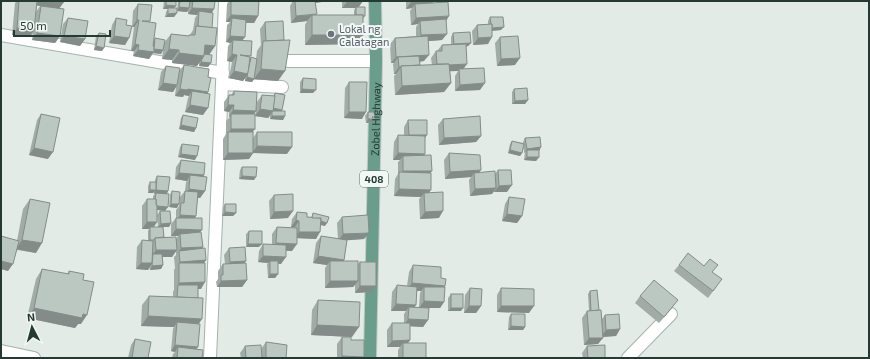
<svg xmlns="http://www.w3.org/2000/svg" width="870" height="359" font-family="'Exo 2',sans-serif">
<rect width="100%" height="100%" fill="#e2ebe6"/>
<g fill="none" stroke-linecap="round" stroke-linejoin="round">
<g stroke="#a5b2ad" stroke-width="14">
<g id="minor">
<path d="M1,35L223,73"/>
<path d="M288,61H376"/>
<path d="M222,84L282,87"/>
<path d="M1,351L34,358"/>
<path d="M210,358L222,84L225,1"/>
<path d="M628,358L671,314"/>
</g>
</g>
<g stroke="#c2c8c6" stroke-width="14">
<g id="primary">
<path id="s1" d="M370,358L376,61L375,1"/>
</g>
</g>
<use href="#minor" stroke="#fff" stroke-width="12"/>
<use href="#primary" stroke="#6a9d8c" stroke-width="12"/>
</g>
<g fill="#a1aca7" fill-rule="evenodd">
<path d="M17,1H64L59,8L60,36L55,43L32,40L33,32L30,37L12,35L15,3ZM37,6H40L36,12Z"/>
<path d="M164,1H176L174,8L177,13L174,17H165L166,12L168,9H163Z"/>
<path d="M178,1H215L212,12V28L215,46L209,55L211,63L208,67L199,66V63L197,66L172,63V60L162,59L163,50L161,54L153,53L149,59L133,56L134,51H131L134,27H132L133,11L138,4L150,22L154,40L155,38L164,43L171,34L188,36L190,35L193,30L195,18L197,15L188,14V11L187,12L177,11Z"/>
<path d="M229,1H259L258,16L254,23H246L242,40L250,58L251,57L256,59L257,51L261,45L260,29L265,22L278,81L254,79V76V79L252,82L245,81V77L243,81L229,78L232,62L227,61L228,46L231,43L226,42L227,25L230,22H226L227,4Z"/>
<path d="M293,1H328L316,3V15H354V11L355,8H342V1H363L358,7L365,16L363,19V35L357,44L305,45V25L307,21L291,23L290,6Z"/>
<path d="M406,1H434L433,3L446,20L442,40L428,41L424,61L420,62V65H432L431,58L436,51H437L442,45L451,44V37L453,33L471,43L468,46L466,47L463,69L480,90L455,91V76L458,71H450L451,83L444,92L395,95L394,76L396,74H394L393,64L394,63H391L390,44L395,38L416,36V27L418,24L411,25L410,11L412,8L406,9Z"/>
<path d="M490,17L501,30L492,31L488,44L473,45L472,31L477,25L488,24V21Z"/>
<path d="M68,18L85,39L80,46L60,42L63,24Z"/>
<path d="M116,18L129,38L125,45L109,43L112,25Z"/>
<path d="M99,33L102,51L94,50L96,36Z"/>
<path d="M500,37L515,65L497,66L495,43Z"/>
<path d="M184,65L208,77V92L207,94L203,115L185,112L188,98L189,96L184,95L183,97L175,96L176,87L173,92L158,90L161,72L166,66L179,71Z"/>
<path d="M303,78L313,93H300V82Z"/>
<path d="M349,82L362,119L344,118L345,88Z"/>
<path d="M514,89L528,100L525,104H512V92Z"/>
<path d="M234,91L256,108L257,102L262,95L273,96L275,93L282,111L285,116L283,120L270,119V116L268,118L255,116L256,111L254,114L253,138L257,132L287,154L253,153L249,159L223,160V139L226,134V121L230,117H229V112L224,111V102L229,95H231Z"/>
<path d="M368,112L372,122L366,123L365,116Z"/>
<path d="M41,114L48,159L29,155L37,120Z"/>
<path d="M183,115L196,128L194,132L179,129L181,118Z"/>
<path d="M443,119L481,136L476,142L439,145L438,125Z"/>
<path d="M408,120L425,138V154L424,155L430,173L429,192L439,218L420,219L419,199L421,197L394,196L395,179L398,174V162L400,160H393L394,142L398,135H404V127Z"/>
<path d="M525,138L541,147L539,151V157L536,161L524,160L525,152L524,153V147L522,153L520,156L508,153L510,144L512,141L523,143V142Z"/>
<path d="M182,144L195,160L178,157L180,147Z"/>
<path d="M449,153L479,173L495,174L498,170L507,192H494V191L492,194L470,196L469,180L471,177L445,179L444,160Z"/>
<path d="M181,160L204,175L203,177L205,191L200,198L198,197L195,218L200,232L203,247L201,249L206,260L204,263L201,289H198L199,324L198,347L196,349L202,358H172L173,354L175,352L171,351L173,329L174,327L141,326L142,305L149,296L173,297V292L174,290V270L175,268L174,257L176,255V251L172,257H163V265L161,269L150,270L149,267L148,270L136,269L137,247L142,240L148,241V231L149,229H142V206L147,199H153V196L155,194H154V192L153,193H148V186L150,182H155V180L157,176L168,191L167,194L165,211L157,210V222L154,227H158L157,215L160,211L171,223L169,227H163L164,238L176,239L178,236H171V224L176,218V210L179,206L180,197L185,191L186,182L187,181L175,179L176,167Z"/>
<path d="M242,167L254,180L239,179L240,170Z"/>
<path d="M172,191L177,208L169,207L170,195Z"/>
<path d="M274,195L288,218L270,219L269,201Z"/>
<path d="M509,197L522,216L517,223L502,221L505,204Z"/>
<path d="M30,199L36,253L17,250L8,271L1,269V236L17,241L23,209Z"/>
<path d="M225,204L236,213L233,216H222L223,207Z"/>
<path d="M297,212L307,217L311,218L313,213L325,226L321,225L316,239L297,238L292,251H286L281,264L278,263V274L275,278H268L267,264L268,263L258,262L259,251L263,244L272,245V234L277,227L295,228L291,227L292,219Z"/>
<path d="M342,217L364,239L347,240L344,261L358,264L360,262L371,292L355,293V285L353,287L325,288V268L327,265L313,263L316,243L321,236L338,239L337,223Z"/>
<path d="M249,231L259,247H246V234Z"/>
<path d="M229,248L244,263L247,280L242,287H217L216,282L218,279V271L223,264H225L224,255Z"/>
<path d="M413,265L441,278L445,286L444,287V302L440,308H429L428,320L423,327L410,326V340L408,343L426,358H398V350L400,347H387V330L392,323H404V314L406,311H391L392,292L397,285L407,286L409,272ZM417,291H421L420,293L419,307H415Z"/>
<path d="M679,265L713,273L717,286L708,298L674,271Z"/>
<path d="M42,269L67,274L69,271L83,280L81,324H78L75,328L27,318L36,279Z"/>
<path d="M470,288L481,306L476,313H464L465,295Z"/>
<path d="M501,288L529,313L497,312V295Z"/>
<path d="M590,291L602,319L605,315L620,329L616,336L603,337L598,344L584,345L582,318L587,311H589L588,294Z"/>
<path d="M451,294L461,311H448V298Z"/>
<path d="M640,296L673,307L659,323L635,303Z"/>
<path d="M318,300L352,337L311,335L312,310Z"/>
<path d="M511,314L525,327L523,330H508L509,317Z"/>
<path d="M342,337L351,340L363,358H337V344Z"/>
<path d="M135,339L148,358H128L131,345Z"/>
<path d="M266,342L286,358H241L240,353L245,346L261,349Z"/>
<path d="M587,346L605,358H583L582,353Z"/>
</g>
<g fill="#838c88">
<path d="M39,1H56L64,2L59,9L35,5Z"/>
<path d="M309,1H328L307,4Z"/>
<path d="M363,1L358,8H342L347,2Z"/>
<path d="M425,1H434L430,7L415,4L412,8L406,9L411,2Z"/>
<path d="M166,5L176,6L173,9H163Z"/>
<path d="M179,7L189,8L187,12L177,11Z"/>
<path d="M192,8L214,9L210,16L199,11L197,15L188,14Z"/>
<path d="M177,13L174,17H165L168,14Z"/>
<path d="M231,15L258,16L254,23L232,22V18L230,22H226Z"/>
<path d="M312,15L307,21L291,23L296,16Z"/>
<path d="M449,16L445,23L420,21L418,24L411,25L416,18Z"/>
<path d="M137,20H139L134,27H132Z"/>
<path d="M504,27L501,30L488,31L491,28Z"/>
<path d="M17,28L34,30L30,37L12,35Z"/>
<path d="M37,33L60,36L55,43L32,40Z"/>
<path d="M447,34L442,40L417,42L421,35Z"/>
<path d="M312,35H363L357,44L305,45Z"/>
<path d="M64,36L85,39L80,46L60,42Z"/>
<path d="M114,36L129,38L125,45L109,43Z"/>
<path d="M230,36L245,37L240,44L233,40L231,43L226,42Z"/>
<path d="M492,37L488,44L473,45L478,38Z"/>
<path d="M471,43L468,46L452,47L454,44Z"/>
<path d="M135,44L139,45L134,51H131Z"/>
<path d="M205,45L215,46L208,56L202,55Z"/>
<path d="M96,46L104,48L102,51L94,50Z"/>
<path d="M153,49L163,50L161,54L153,53L149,59L133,56L138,50Z"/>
<path d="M169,49L179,50L172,60L162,59Z"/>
<path d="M179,53L204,56L197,66L172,63Z"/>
<path d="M232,54L237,55L232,62L227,61Z"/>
<path d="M429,55L424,61L398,63V57L394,63H391L396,57Z"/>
<path d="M520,58L515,65L497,66L501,59Z"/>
<path d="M201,62L211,63L208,67L199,66Z"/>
<path d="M467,64L462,71L459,69L458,71L432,72L437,66Z"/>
<path d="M399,67H401L396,74H394Z"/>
<path d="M261,69L285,71L278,81L254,79Z"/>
<path d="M234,71L248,74L243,81L229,78Z"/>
<path d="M247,77L254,79L252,82L245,81Z"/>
<path d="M163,83L177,85L173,92L158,90Z"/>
<path d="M451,83L444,92L395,95L402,86Z"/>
<path d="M485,83L480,90L455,91L460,85Z"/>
<path d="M180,89H188L208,92L203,99L192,91L189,96L184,95L183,97L175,96Z"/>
<path d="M302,89L316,90L313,93H300Z"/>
<path d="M528,100L525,104H512L515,101Z"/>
<path d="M190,105L208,108L203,115L185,112Z"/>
<path d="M228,105H234L229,112L224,111Z"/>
<path d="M273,108L282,110L280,114L272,112L268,118L255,116L260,109Z"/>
<path d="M233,110L256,111L251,118L231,114L230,117H229Z"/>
<path d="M349,112H366L362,119L344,118Z"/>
<path d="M272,116H285L283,120L270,119Z"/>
<path d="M368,119H375L372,122L366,123Z"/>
<path d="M181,125L196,128L194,132L179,129Z"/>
<path d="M231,129H255L250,135L228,134Z"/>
<path d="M409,135H427L423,141H404Z"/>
<path d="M481,136L476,142L439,145L444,138Z"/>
<path d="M257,146L292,147L287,154L253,153L249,159L223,160L228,153H252Z"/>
<path d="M541,147L539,151L527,150L524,153L527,149Z"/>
<path d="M34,148L53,152L48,159L29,155Z"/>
<path d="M510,150L522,153L520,156L508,153Z"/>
<path d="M398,153L425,154L420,161L403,156L400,160H393Z"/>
<path d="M181,154L197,156L195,160L178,157Z"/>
<path d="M527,157H539L536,161L524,160Z"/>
<path d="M481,170L476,177L474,173L471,177L445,179L450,172Z"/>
<path d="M403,171H432L427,177L399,176Z"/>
<path d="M179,173L204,175L199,182L190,175L187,181L175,179Z"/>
<path d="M242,176L256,177L254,180L239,179Z"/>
<path d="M512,185L507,192H494L499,186Z"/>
<path d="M496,188L492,194L470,196L475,189Z"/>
<path d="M189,189L205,191L200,198L184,196Z"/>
<path d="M399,189L431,190L426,197L424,193L421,197L394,196Z"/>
<path d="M150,190H156L153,193H148Z"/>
<path d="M156,190L168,191L166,195L156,193L155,194H154Z"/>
<path d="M171,204H179L177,208L169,207Z"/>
<path d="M154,206L168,207L165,211L152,209Z"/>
<path d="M293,211L288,218L270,219L274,212Z"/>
<path d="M443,211L439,218L420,219L425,212Z"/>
<path d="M225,212L236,213L233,216H222Z"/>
<path d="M507,214L522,216L517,223L502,221Z"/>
<path d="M180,215L196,216L192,223L176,222Z"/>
<path d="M312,219L327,223L325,226L309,222Z"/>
<path d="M296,220L299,221L295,227H291Z"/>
<path d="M147,222H157L152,229L150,227L149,229H142Z"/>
<path d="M171,223L169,227H158L161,224Z"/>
<path d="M176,229L202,230L197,236L180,234L178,236H171Z"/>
<path d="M299,232H320L316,239L294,238Z"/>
<path d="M369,233L364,239L338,241L343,234Z"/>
<path d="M22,240L42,243L36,253L16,249Z"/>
<path d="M276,243L297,244L292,251L272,250Z"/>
<path d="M248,244H262L259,247H246Z"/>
<path d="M203,247L198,253L179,251L181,248Z"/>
<path d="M156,250H177L172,257H151Z"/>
<path d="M263,256L286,257L281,264L270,263V261L268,263L258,262Z"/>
<path d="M318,256L344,260L340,267L330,261L327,265L313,263Z"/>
<path d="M206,260L201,267L179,264L180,262Z"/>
<path d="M1,261L13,264L8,271L1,269Z"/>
<path d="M246,261L241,268L225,269L230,262Z"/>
<path d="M141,263H152L148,270L136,269Z"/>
<path d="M163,265L161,269L150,270L152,266Z"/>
<path d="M270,274H278L275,278H268Z"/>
<path d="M247,280L242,287H217L221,281Z"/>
<path d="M330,281H358L353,287L325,288Z"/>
<path d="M205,282L201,289H178V285L179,283Z"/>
<path d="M412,283L445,286L440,293L424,287L421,291L407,290Z"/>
<path d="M360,286H376L371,292L355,293Z"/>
<path d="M424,301L444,302L440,308H419Z"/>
<path d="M396,304L416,305L411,312L409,307L406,311H391Z"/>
<path d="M469,306H481L476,313H464Z"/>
<path d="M501,306H534L529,313L497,312Z"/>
<path d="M34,308L83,314L87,315L81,324H78L75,328L27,318Z"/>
<path d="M451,308H463L461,311H448Z"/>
<path d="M148,316L202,319L196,328L177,322L174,327L141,326Z"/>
<path d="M408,319L428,320L423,327L404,326Z"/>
<path d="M317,325L359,327L352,337L311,335Z"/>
<path d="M511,326L525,327L523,330H508Z"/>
<path d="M620,329L616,336L601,337L606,330Z"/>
<path d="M589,338H603L598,344L584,345Z"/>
<path d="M410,340L405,347L403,343L400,347H387L392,341Z"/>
<path d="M175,345L198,347L193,353L178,347L175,352L171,351Z"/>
<path d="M342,356L364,357L363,358H341Z"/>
</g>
<g fill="#bbc8c2" stroke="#838c88">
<path d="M19,1H37L34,30L17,28Z"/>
<path d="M56,1H64V2Z"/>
<path d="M166,1H176V6L166,5Z"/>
<path d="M180,1H190L189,8L179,7Z"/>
<path d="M193,1H215L214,9L192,8Z"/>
<path d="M231,1H259L258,16L231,15Z"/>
<path d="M295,1H315L317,14L296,16Z"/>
<path d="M346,1H363L347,2Z"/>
<path d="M411,1H425L411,2Z"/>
<path d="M448,2L449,16L416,18L415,4Z"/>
<path d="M138,4L152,5L150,21H142L156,23L153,46H154V52L138,50L139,45L135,44L139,20H137Z"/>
<path d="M41,6L64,9L60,36L37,33Z"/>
<path d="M356,7H365V16H363V15H356Z"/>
<path d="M168,8H177V13L168,14Z"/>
<path d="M199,11L213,13L212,28L198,26Z"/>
<rect x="312" y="15" width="51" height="20"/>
<path d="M490,17H503L504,27L492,28V24H491Z"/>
<path d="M68,18L88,21L85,39L64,36Z"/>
<path d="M116,18L127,20L126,25L132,26L129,38L114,36Z"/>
<path d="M232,18L246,20L245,37L230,36Z"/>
<path d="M446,19L447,34L421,35L420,21Z"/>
<path d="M283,21L284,40L266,41L265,22Z"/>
<path d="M492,24V37L478,38L477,25Z"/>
<path d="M196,26L217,28L215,46L205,45L204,56L179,53V50L169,49L171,34L189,36V35H195Z"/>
<path d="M470,32L471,43L454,44L453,33Z"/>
<path d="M99,33L106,34L104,48L96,46Z"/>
<path d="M428,36L429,55L396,57L395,38Z"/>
<path d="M518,36L520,58L501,59L500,37Z"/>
<path d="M155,38L165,40L163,50L154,49Z"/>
<path d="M233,40L252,41L251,56L240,55L250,57L248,74L234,71L237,55L232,54Z"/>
<path d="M290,40L285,71L261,69L263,41Z"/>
<path d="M466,44L467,64L449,65V64H437L436,51H442V45Z"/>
<path d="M204,54L212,55L211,63L201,62L202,59L204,56Z"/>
<path d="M419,56L420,65L401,66V67H399L398,57Z"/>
<path d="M251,57L257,59L254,79L247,77Z"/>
<path d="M449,64L451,83L402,86L401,66Z"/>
<path d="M184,65L209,69L208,77L211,78L208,92L188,89L187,90L180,89Z"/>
<path d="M166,66L180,68L177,85L163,83Z"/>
<path d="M484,68L485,83L460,85L459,69Z"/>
<path d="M303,78L316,79V90L302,89Z"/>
<path d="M349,82H367L366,112H349Z"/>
<path d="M527,88L528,100L515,101L514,89Z"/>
<path d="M192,91L210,94L208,108L190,105Z"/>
<path d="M234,91L257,92L256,111L233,110L234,105H228L229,95H234Z"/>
<path d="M275,93L285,95L282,110L273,108Z"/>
<path d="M262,95L275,96L273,111L260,109Z"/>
<path d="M273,111H285V116H272V112Z"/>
<path d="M368,112H374L375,119H368Z"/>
<path d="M41,114L60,118L53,152L34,148Z"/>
<rect x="231" y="114" width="24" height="15"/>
<path d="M183,115L198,118L196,128L181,125Z"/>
<path d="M480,116L481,136L444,138L443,119Z"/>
<path d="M408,120H427V135H409Z"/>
<rect x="228" y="132" width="25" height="21"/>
<path d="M257,132H292V147L257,146Z"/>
<path d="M398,135L425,136V154L398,153Z"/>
<path d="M540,137L541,147L527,149L525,138Z"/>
<path d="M512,141L524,144L522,153L510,150Z"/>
<path d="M182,144L199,146L197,156L181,154Z"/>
<rect x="527" y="150" width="12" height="7"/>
<path d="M449,153L480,155L481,170L450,172Z"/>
<path d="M431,155L432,171H403V156Z"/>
<path d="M181,160L205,163L204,175L179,173Z"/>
<path d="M242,167H257L256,177L242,176Z"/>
<path d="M498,170H511L512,185L499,186Z"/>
<path d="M495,171L496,188L475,189L474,173Z"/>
<path d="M399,172L431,173V190L399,189Z"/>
<path d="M190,175L207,177L205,191L189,189Z"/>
<path d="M157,176L170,177L168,191L156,190Z"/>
<rect x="150" y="182" width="6" height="8"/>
<path d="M172,191L180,192L179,204H171Z"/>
<path d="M185,191L198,192L196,216L180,215L181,203H184Z"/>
<path d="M443,192V211L425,212L424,193Z"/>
<path d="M156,193L169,194L168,207L157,206V205H156V199H155Z"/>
<path d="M293,194V211L274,212V195Z"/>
<path d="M509,197L525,199L522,216L507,214Z"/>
<path d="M30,199L50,203L42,243L22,240Z"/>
<path d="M147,199H156V205H157V222H147Z"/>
<path d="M225,204H236V213L225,212Z"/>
<path d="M160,211H170L171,223L161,224Z"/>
<path d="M297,212L307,213V217L321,218L320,232H299V221L296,220Z"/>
<path d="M313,213L329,217L327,223L321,221V218H312Z"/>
<path d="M368,215L369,233L343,234L342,217Z"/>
<path d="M176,218H202V230L176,229Z"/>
<path d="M150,227H163L164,237L155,238L154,240H150Z"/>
<path d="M277,227L297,228V244L276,243Z"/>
<path d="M249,231H262V244H248Z"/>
<path d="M201,232L203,247L181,248L180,234Z"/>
<path d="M1,236L19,241L13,264L1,261Z"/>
<path d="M321,236L347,240L344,260L318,256Z"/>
<path d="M176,237L177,250H156L155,238Z"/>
<path d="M142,240L153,241L152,263H141Z"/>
<path d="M263,244L286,245V257L263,256Z"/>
<path d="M245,247L246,261L230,262L229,248Z"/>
<path d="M205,248L206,260L180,262L179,251Z"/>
<path d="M688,253L704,266L710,259L718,265L712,272L722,279L713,291L679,265Z"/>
<path d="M153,254H162L163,265L152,266Z"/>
<rect x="270" y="261" width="8" height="13"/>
<rect x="330" y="261" width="28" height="20"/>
<rect x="360" y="262" width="16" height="24"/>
<path d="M179,263H205V282L179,283Z"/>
<path d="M246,263L247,280L221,281V275H223V264Z"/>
<path d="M413,265L441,267V278L446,279L445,286L412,283Z"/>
<path d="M42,269L69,274V271L84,274L83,280L94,282L87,315L83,314L82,318L34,308Z"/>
<path d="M654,280L678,300L664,317L640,296Z"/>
<path d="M178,285H198V298L177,297Z"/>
<path d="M397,285L417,287L416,305L396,304Z"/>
<path d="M424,287H445L444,302L424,301Z"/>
<path d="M470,288L482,289L481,306H469Z"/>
<path d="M501,288L534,289V306H501Z"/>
<path d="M597,290L599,310L591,311L590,291Z"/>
<rect x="451" y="294" width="12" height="14"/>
<path d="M149,296L203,298L202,319L148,316Z"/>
<path d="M318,300L360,302L359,327L317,325Z"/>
<path d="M409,307L429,308L428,320L408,319Z"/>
<path d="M601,310L603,338H589L587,311Z"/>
<path d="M511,314H525V327L511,326Z"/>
<path d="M619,314L620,329L606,330L605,315Z"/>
<path d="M177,322L200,324L198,347L175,345Z"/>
<path d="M392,323H410V340L392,341Z"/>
<path d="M342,337H351V340H364V357L342,356Z"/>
<path d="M135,339L151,342L148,358H132Z"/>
<path d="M266,342L287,345L286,358H266Z"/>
<rect x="403" y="343" width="23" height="15"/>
<path d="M261,345L262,358H246L245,346Z"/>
<path d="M605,345V358H588L587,346Z"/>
<path d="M178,347L203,350L202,358H177Z"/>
</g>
<circle fill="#6b7280" stroke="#f2f8f5" stroke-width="1.5" cx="331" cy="34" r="4"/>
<g text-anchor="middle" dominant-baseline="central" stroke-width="4" stroke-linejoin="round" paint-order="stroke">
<rect fill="#f2f8f5" stroke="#62736d" stroke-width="1" x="360" y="171" width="28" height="16" rx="3"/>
<g font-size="10" font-weight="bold" fill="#243a33">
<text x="374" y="179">408</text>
</g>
<g font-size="11" fill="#5b616d" stroke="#f2f8f5" text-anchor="start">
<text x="339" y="28">Lokal ng<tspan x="339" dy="13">Calatagan</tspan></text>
</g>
<g font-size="11" fill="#243a33" stroke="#f2f8f5">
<text stroke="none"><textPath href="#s1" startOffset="239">Zobel Highway</textPath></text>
</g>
</g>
<rect width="870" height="359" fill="none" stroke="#243a33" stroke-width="4"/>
<g transform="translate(32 327) rotate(354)" stroke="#f2f8f5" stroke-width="3" paint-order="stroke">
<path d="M0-3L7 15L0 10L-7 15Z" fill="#243a33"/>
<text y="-6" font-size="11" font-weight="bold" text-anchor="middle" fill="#243a33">N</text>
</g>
<path d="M14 30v6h96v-6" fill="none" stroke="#243a33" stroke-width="2"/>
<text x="20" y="30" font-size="12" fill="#243a33" stroke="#f2f8f5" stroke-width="3" paint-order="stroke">50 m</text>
</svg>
